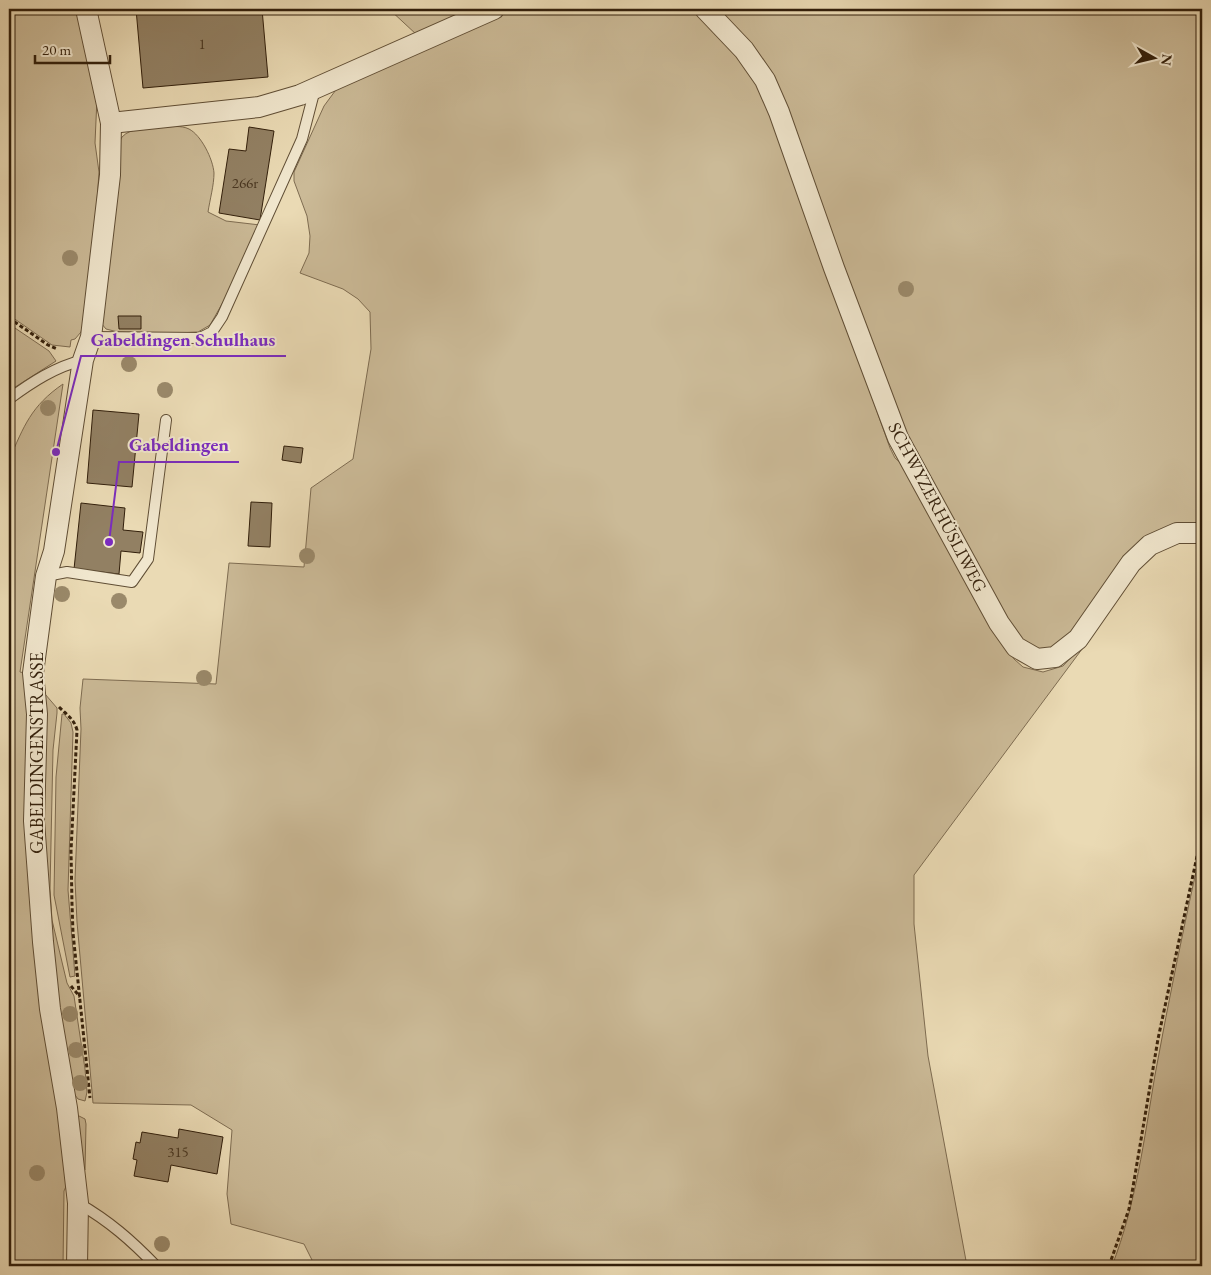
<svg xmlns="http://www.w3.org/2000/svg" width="1211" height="1275" font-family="'EB Garamond',serif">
<rect width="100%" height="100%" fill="#eadab4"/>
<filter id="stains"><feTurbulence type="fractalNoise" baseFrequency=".004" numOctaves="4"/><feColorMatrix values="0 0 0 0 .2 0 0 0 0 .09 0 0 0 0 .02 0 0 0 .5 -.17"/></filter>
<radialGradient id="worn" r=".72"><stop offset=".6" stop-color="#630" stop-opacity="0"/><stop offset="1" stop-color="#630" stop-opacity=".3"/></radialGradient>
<g fill="#cbba97" stroke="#7e6c51">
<path d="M9,9H78L97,98L95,143L99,172L94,245L85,316L81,332L75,339L71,340L70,347L52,345L9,315Z"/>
<path d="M389,9H479L417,35Z"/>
<path d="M513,9H694L731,48L763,90L890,448L895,458L904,466L1002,641L1014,659L1023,667L1043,672L1063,666L1094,633L914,875V924L928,1056L967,1266H315L304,1244L231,1224L227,1194L232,1130L191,1105L93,1103L77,922L75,880L81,729L80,708L83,679L216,684L229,563L304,567L311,488L353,459L371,349L370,312L358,299L343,289L300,273L309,253L310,236L307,216L294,181V172L324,106L338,87L420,48Z"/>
<path d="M708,9H1202V530L1164,533L1086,625L1052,653L1021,644L907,442L786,110Z"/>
<path d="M162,127C171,127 181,125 189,129C201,135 213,159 214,173C214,185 210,199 208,212L226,221L260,225L230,290L210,325L198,332L177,333L118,332L106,329L101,323L117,153C118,148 119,141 122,137C131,127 150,128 162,127Z"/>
<path d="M9,324L49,351L56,361L9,391Z"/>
<path d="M63,384L20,672L25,673L68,1182L64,1191L63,1266H9V460C24,426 31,406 63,384Z"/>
<path d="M45,694L57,708V713L53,750L50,889L52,920L67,983L74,996L85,1069L87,1092L85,1101L78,1099L69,1087L44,898L43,701Z"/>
<path d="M62,714H64L71,723L73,732L68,890L75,976L70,977L54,895L56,777Z"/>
<path d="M1202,844V1266H1112C1136,1204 1144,1140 1155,1075C1169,998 1185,921 1202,844Z"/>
<path d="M79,1116L85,1119L86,1124L85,1170L84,1171L77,1117Z"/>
</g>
<g fill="#928063" stroke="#321f0b">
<path d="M136,9H262L268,77L143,88Z"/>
<path d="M249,127L274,131L260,220L219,213L229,149L246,151Z"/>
<path d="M118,316H141V329H119Z"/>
<path d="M93,410L139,414L132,487L87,483Z"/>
<path d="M284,446L303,448L301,463L282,460Z"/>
<path d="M251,502L272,503L270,547L248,546Z"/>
<path d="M81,503L125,508L123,530L143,532L140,553L121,551L119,574L74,569Z"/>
<path d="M179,1129L223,1137L217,1174L171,1165L168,1182L134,1176L137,1160L133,1159L136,1142L140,1143L142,1132L178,1138Z"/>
</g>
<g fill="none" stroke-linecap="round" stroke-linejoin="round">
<g stroke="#604e35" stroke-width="12">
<g id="lane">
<path d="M91,337L200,338L212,332L222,317L302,139L315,89"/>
<path d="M9,399C32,382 55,367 83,360"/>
<path d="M46,576L67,572L132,582L148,559L166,420"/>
<path d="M78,1203C109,1221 131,1240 156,1266"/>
</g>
</g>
<g stroke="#604e35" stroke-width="22">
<g id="street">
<path d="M705,9L744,50L765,80L779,112L834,268L898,438L999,623L1016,647L1037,659L1055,657L1078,639L1131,563L1150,545L1177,533H1202"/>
<path d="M111,123L259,107L300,95L494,9"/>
<path d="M77,1266L78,1203L67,1108L50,1009L43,942L34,821L37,714L33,673L46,576L54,551L83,360L91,337L110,175L111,123L86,9"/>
</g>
</g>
<g stroke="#321f0b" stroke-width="3" stroke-dasharray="4 2.5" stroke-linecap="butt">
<path d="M9,318L48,345L57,349"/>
<path d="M59,707C67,715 74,719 77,730L71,851L72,904L73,933L90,1098"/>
<path d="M71,986L80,997"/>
<path d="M1109,1266L1129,1209L1133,1187L1158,1039L1202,833"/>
</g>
<use href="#lane" stroke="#f1e7ce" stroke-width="10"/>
<use href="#street" stroke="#f1e7ce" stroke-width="20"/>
</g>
<g fill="#9a896a">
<circle cx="70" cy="258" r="8"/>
<circle cx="906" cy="289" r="8"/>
<circle cx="129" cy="364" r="8"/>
<circle cx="165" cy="390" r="8"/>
<circle cx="48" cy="408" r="8"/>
<circle cx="307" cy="556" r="8"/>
<circle cx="62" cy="594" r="8"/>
<circle cx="119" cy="601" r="8"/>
<circle cx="204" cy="678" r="8"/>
<circle cx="70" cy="1014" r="8"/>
<circle cx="76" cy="1050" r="8"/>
<circle cx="80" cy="1083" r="8"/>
<circle cx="37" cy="1173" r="8"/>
<circle cx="162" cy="1244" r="8"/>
</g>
<g text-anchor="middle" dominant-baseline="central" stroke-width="4" stroke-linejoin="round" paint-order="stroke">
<g font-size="15" fill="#4a3721">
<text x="202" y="43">1</text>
<text x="245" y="182">266r</text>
<text x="178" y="1151">315</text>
</g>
<g font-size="18" fill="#321f0b" stroke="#f1e7ce">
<text transform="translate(938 507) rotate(62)">SCHWYZERHÜSLIWEG</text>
<text transform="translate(36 753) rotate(-90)">GABELDINGENSTRASSE</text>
</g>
</g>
<path fill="none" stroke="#7b2cbf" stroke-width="2" d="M56 452L81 356H286M109 542L119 462H239"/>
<g fill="#7b2cbf" stroke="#f1e7ce" stroke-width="2">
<circle cx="56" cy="452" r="5"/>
<circle cx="109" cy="542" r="5"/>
</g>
<g font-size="19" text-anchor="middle" font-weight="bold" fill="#7b2cbf" stroke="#f1e7ce" stroke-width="4" stroke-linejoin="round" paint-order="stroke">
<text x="183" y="346">Gabeldingen Schulhaus</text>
<text x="179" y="451">Gabeldingen</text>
</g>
<rect width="1211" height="1275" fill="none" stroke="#eadab4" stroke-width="30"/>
<rect x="10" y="10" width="1191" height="1255" fill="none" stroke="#321f0b" stroke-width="2.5"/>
<rect x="15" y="15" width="1181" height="1245" fill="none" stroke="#321f0b"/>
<g transform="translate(1154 58) rotate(98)" stroke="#f1e7ce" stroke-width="4" paint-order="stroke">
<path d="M0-4L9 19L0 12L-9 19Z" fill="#321f0b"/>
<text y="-8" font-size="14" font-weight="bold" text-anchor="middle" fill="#321f0b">N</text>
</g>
<path d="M35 55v8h75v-8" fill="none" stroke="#321f0b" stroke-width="2.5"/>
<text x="42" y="55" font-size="15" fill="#321f0b" stroke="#f1e7ce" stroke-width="4" paint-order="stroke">20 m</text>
<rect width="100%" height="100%" filter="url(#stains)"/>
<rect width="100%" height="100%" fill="url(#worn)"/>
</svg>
